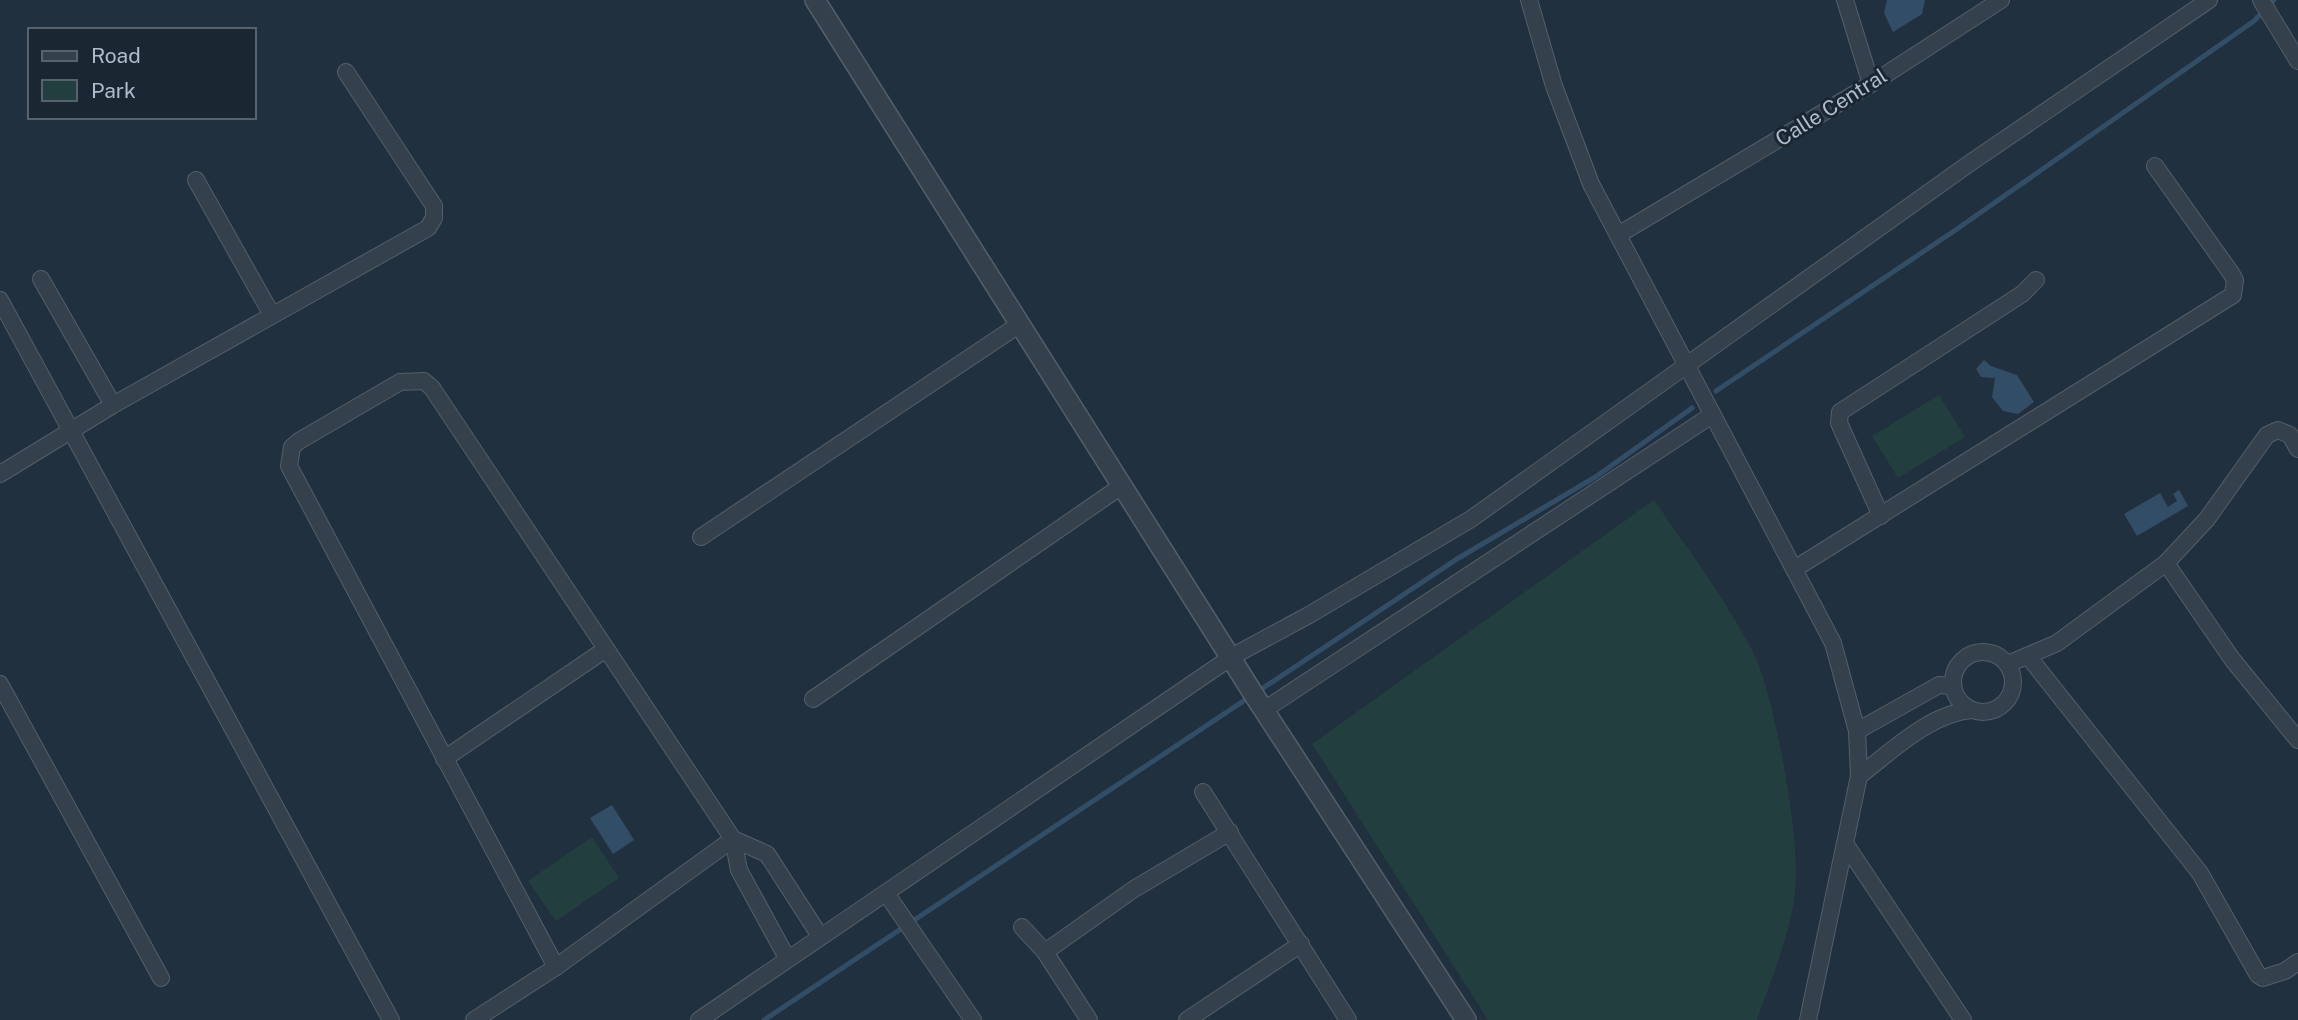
<svg xmlns="http://www.w3.org/2000/svg" width="2298" height="1020" font-family="'Public Sans',sans-serif">
<rect width="100%" height="100%" fill="#20303e"/>
<g fill="#223e3e">
<path d="M1939,395L1965,437L1898,478L1872,436Z"/>
<path d="M1654,500C1688,549 1725,598 1753,652C1774,692 1799,835 1796,882C1793,929 1772,976 1757,1020H1488L1312,744Z"/>
<path d="M592,837L619,878L556,921L528,881Z"/>
</g>
<g fill="#324e67">
<path d="M1887,0H1925L1922,14L1893,32L1884,13Z"/>
<path d="M1984,360L1991,366L2017,375L2034,402L2018,414L2003,411L1992,397L1995,378L1981,377L1976,369Z"/>
<path d="M2179,490L2188,506L2137,536L2124,514L2160,493L2168,507L2177,501L2173,494Z"/>
<path d="M612,805L634,840L613,854L590,818Z"/>
</g>
<g fill="none" stroke-linecap="round" stroke-linejoin="round">
<g stroke="#324e67" stroke-width="5">
<path d="M1716,391L1957,229L2254,21L2274,0"/>
<path d="M764,1020L1457,559L1597,476L1692,408"/>
</g>
<g stroke="#535f6b" stroke-width="18">
<g id="minor">
<path d="M1529,0L1554,86L1591,184L1833,643L1857,731L1859,776L1808,1020"/>
<path d="M1845,0L1871,84"/>
<path d="M2261,0L2298,61"/>
<path d="M196,180L272,315"/>
<path d="M1618,235L1871,84L2001,0"/>
<path d="M41,279L113,405"/>
<path d="M0,300L391,1020"/>
<path d="M0,474L113,405L428,228L434,218V206L346,72"/>
<path d="M1881,516L1839,423L1840,412L2022,294L2036,280"/>
<path d="M701,537L1020,324"/>
<path d="M2166,563L2232,659L2298,740"/>
<path d="M1796,568L2233,295L2235,280L2231,273L2155,166"/>
<circle cx="1983" cy="682" r="30"/>
<path d="M2028,656L2200,873L2258,975L2263,978L2285,971L2298,962"/>
<path d="M2008,664L2057,643L2166,563L2207,519L2267,435L2278,430L2290,435L2298,449"/>
<path d="M0,684L161,978"/>
<path d="M813,699L1123,485"/>
<path d="M1264,710L1712,415"/>
<path d="M1857,731L1939,685L1953,686"/>
<path d="M444,759L606,649"/>
<path d="M1859,776C1892,751 1929,714 1971,710"/>
<path d="M1203,792L1348,1020"/>
<path d="M733,839L767,854L820,936"/>
<path d="M1846,845L1963,1020"/>
<path d="M886,893L973,1020"/>
<path d="M1022,927L1045,952L1089,1020"/>
<path d="M1045,952L1134,889L1230,832"/>
<path d="M556,967L289,466L292,447L299,441L400,382L424,381L432,388L733,839L739,870L787,958"/>
<path d="M474,1020L556,967L733,839"/>
<path d="M699,1020L1233,656L1309,615L1471,519L1970,163L2209,0"/>
<path d="M1187,1020L1301,944"/>
</g>
</g>
<g stroke="#535f6b" stroke-width="22">
<path id="tertiary" d="M815,0L1256,698L1466,1020"/>
</g>
<use href="#minor" stroke="#34414d" stroke-width="16"/>
<use href="#tertiary" stroke="#34414d" stroke-width="19"/>
</g>
<g text-anchor="middle" dominant-baseline="central" stroke-width="6" stroke-linejoin="round" paint-order="stroke">
<g font-size="21" fill="#b0bcc9" stroke="#1a2632">
<text transform="translate(1831 107) rotate(-32)">Calle Central</text>
</g>
</g>
<rect x="28" y="28" width="228" height="91" fill="#1a2632" stroke="#56626e" stroke-width="2"/>
<rect x="42" y="51" width="35" height="10" fill="#34414d" stroke="#56626e" stroke-width="2"/>
<text x="91" y="63" font-size="21" fill="#b0bcc9">Road</text>
<rect x="42" y="80" width="35" height="21" fill="#223e3e" stroke="#56626e" stroke-width="2"/>
<text x="91" y="98" font-size="21" fill="#b0bcc9">Park</text>
</svg>
